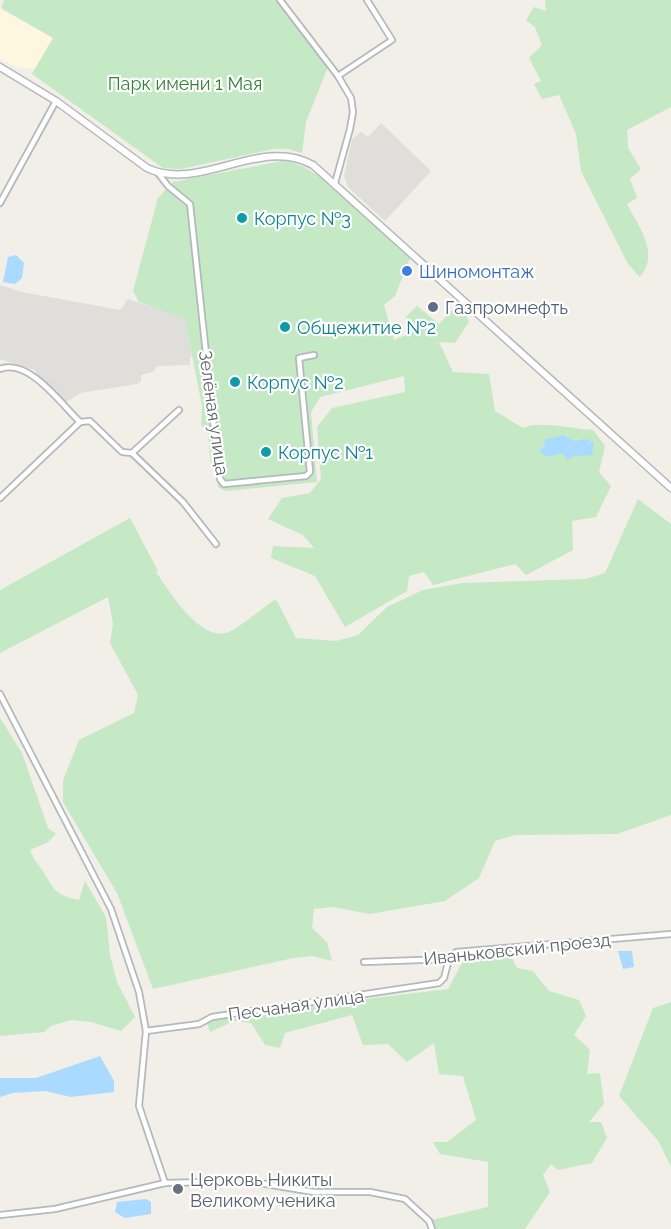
<svg xmlns="http://www.w3.org/2000/svg" width="671" height="1229" font-family="Raleway,sans-serif">
<rect width="100%" height="100%" fill="#f1efe8"/>
<path fill="#fef7e0" d="M0,9L53,38L35,69L16,67L0,59Z"/>
<g fill="#e0deda">
<path d="M381,123L431,171L385,221L348,187L344,176L352,139L361,132L368,137Z"/>
<path d="M0,285L22,292L120,310L128,299L185,318L192,357H190V365L157,366L153,372L141,375V381L137,384L80,393L63,404L42,383L35,370L0,359Z"/>
</g>
<g fill="#c5e8c5">
<path d="M4,0H278L328,67L306,122L302,153L288,149H273L181,169L163,168L32,74L53,38L1,8Z"/>
<path d="M545,0H671V107L627,130L628,148L641,169L630,179L637,198L627,204C639,228 660,253 640,277L628,264L581,171L576,134L559,95L542,99L534,84L541,81L529,58L542,45L535,27L526,20L534,7L546,11Z"/>
<path d="M282,161C315,159 383,233 411,256L395,296L384,305L394,340L415,331L406,317L417,306L439,324L457,305L463,308L469,322L455,343L439,342L453,372L489,374L495,411L523,428C539,420 573,429 593,430L605,446L599,472L611,486L596,517L572,521L573,550L526,575L515,564L433,585L424,572L409,576L407,591L345,627L315,576L271,558L273,546L314,548L303,535L268,519L282,498L310,493L321,479L317,427L332,408L405,392L404,376L320,397L311,412L317,482L225,491L218,487L215,469L211,466L208,433L201,425L202,406L185,319L139,302L133,291L158,198L173,182Z"/>
<path d="M638,499L671,524V815L617,834L515,835L495,841L479,878L445,901L370,914L333,907L314,909L312,928L327,942L332,961L312,956L293,958L153,989L117,893L63,802V780L79,740L134,713L138,695L110,643L113,624L108,597L0,653V590L130,518L158,571L156,572C169,591 199,640 226,633C236,631 265,606 276,599L296,638L336,641L358,635L387,607L423,590L462,583L586,579L605,573Z"/>
<path d="M0,718L22,753L48,828L56,834L48,842L30,850C33,858 35,860 40,867C55,888 51,894 79,900L85,881L106,917L110,955L117,982L135,1017L121,1031L91,1022L71,1020L51,1026L44,1032L0,1036Z"/>
<path d="M511,956L517,968L533,971L549,991L579,1000L586,1016L574,1035L590,1050L587,1074L600,1073L604,1104L589,1122H601L607,1138L592,1163L558,1170L551,1164L543,1175L550,1192L525,1229H436L432,1220L488,1207V1162L440,1154L433,1142H447L476,1120L463,1076L439,1074L434,1043L407,1062L388,1044L363,1045L352,1015L285,1033L280,1048L265,1045L251,1023L234,1021L210,1032L207,1023L215,1018L240,1019L244,1014L448,989L463,961Z"/>
<path d="M671,1002V1167L659,1142L619,1096L653,1008Z"/>
</g>
<g fill="#aadaff">
<path d="M16,255L24,263L22,278L15,284L3,282L8,257Z"/>
<path d="M564,435L573,441L587,439L594,443L592,455L574,456L568,460L562,453L547,457L539,451L545,445L544,440Z"/>
<path d="M618,951H632L634,967L623,969Z"/>
<path d="M100,1056L114,1081V1092L71,1097L45,1091L13,1093L0,1097V1078H36Z"/>
<path d="M146,1199L151,1202V1214L125,1218L115,1212L117,1202Z"/>
</g>
<g fill="none" stroke-linecap="round" stroke-linejoin="round">
<g stroke="#b5b8bc" stroke-width="8">
<g id="minor">
<path d="M280,0L338,76L351,98L353,112L350,129L335,183"/>
<path d="M338,76L392,40L367,0"/>
<path d="M158,173L168,186L190,204L218,466L220,479L224,484L306,476L310,472L299,358L314,355"/>
<path d="M0,203L56,101"/>
<path d="M0,369C29,358 61,404 80,422L90,421L122,452L132,453L183,502L216,544"/>
<path d="M132,453L179,410"/>
<path d="M0,498L80,422"/>
<path d="M0,694L111,909L139,992L146,1031L139,1106L165,1183"/>
<path d="M364,962L449,959L456,952L671,934"/>
<path d="M146,1031L199,1024L212,1017L439,983L444,978L449,959"/>
<path d="M0,1215L55,1209L165,1183L247,1181L314,1192H370L405,1199L429,1221L432,1229"/>
</g>
</g>
<g stroke="#b5b8bc" stroke-width="9">
<path id="tertiary" d="M0,67L56,101L147,168C200,193 260,135 313,165L671,488"/>
</g>
<use href="#minor" stroke="#fff" stroke-width="4.5"/>
<use href="#tertiary" stroke="#fff" stroke-width="6"/>
</g>
<g fill="#0f9aa8" stroke="#fff" stroke-width="2">
<circle cx="242" cy="218" r="6"/>
<circle cx="285" cy="327" r="6"/>
<circle cx="235" cy="382" r="6"/>
<circle cx="266" cy="452" r="6"/>
</g>
<circle fill="#3f7fe0" stroke="#fff" stroke-width="2" cx="407" cy="271" r="6"/>
<circle fill="#5c6f8a" stroke="#fff" stroke-width="2" cx="433" cy="307" r="6"/>
<circle fill="#6b7280" stroke="#fff" stroke-width="2" cx="178" cy="1189" r="6"/>
<g text-anchor="middle" dominant-baseline="central" stroke-width="4.5" stroke-linejoin="round" paint-order="stroke">
<g font-size="18" fill="#348238" stroke="#fff">
<text x="185" y="83">Парк имени 1 Мая</text>
</g>
<g font-size="18" fill="#0d838f" stroke="#fff" text-anchor="start">
<text x="254" y="218">Корпус №3</text>
<text x="297" y="327">Общежитие №2</text>
<text x="247" y="382">Корпус №2</text>
<text x="278" y="452">Корпус №1</text>
</g>
<g font-size="18" fill="#366cbe" stroke="#fff" text-anchor="start">
<text x="419" y="271">Шиномонтаж</text>
</g>
<g font-size="18" fill="#4e5e75" stroke="#fff" text-anchor="start">
<text x="445" y="307">Газпромнефть</text>
</g>
<g font-size="18" fill="#5f6368" stroke="#fff">
<text transform="translate(214 413) rotate(82)">Зелёная улица</text>
<text transform="translate(517 949) rotate(-6)">Иваньковский проезд</text>
<text transform="translate(296 1005) rotate(-8)">Песчаная улица</text>
</g>
<g font-size="18" fill="#5b616d" stroke="#fff" text-anchor="start">
<text x="190" y="1179">Церковь Никиты<tspan x="190" dy="21">Великомученика</tspan></text>
</g>
</g>
</svg>
